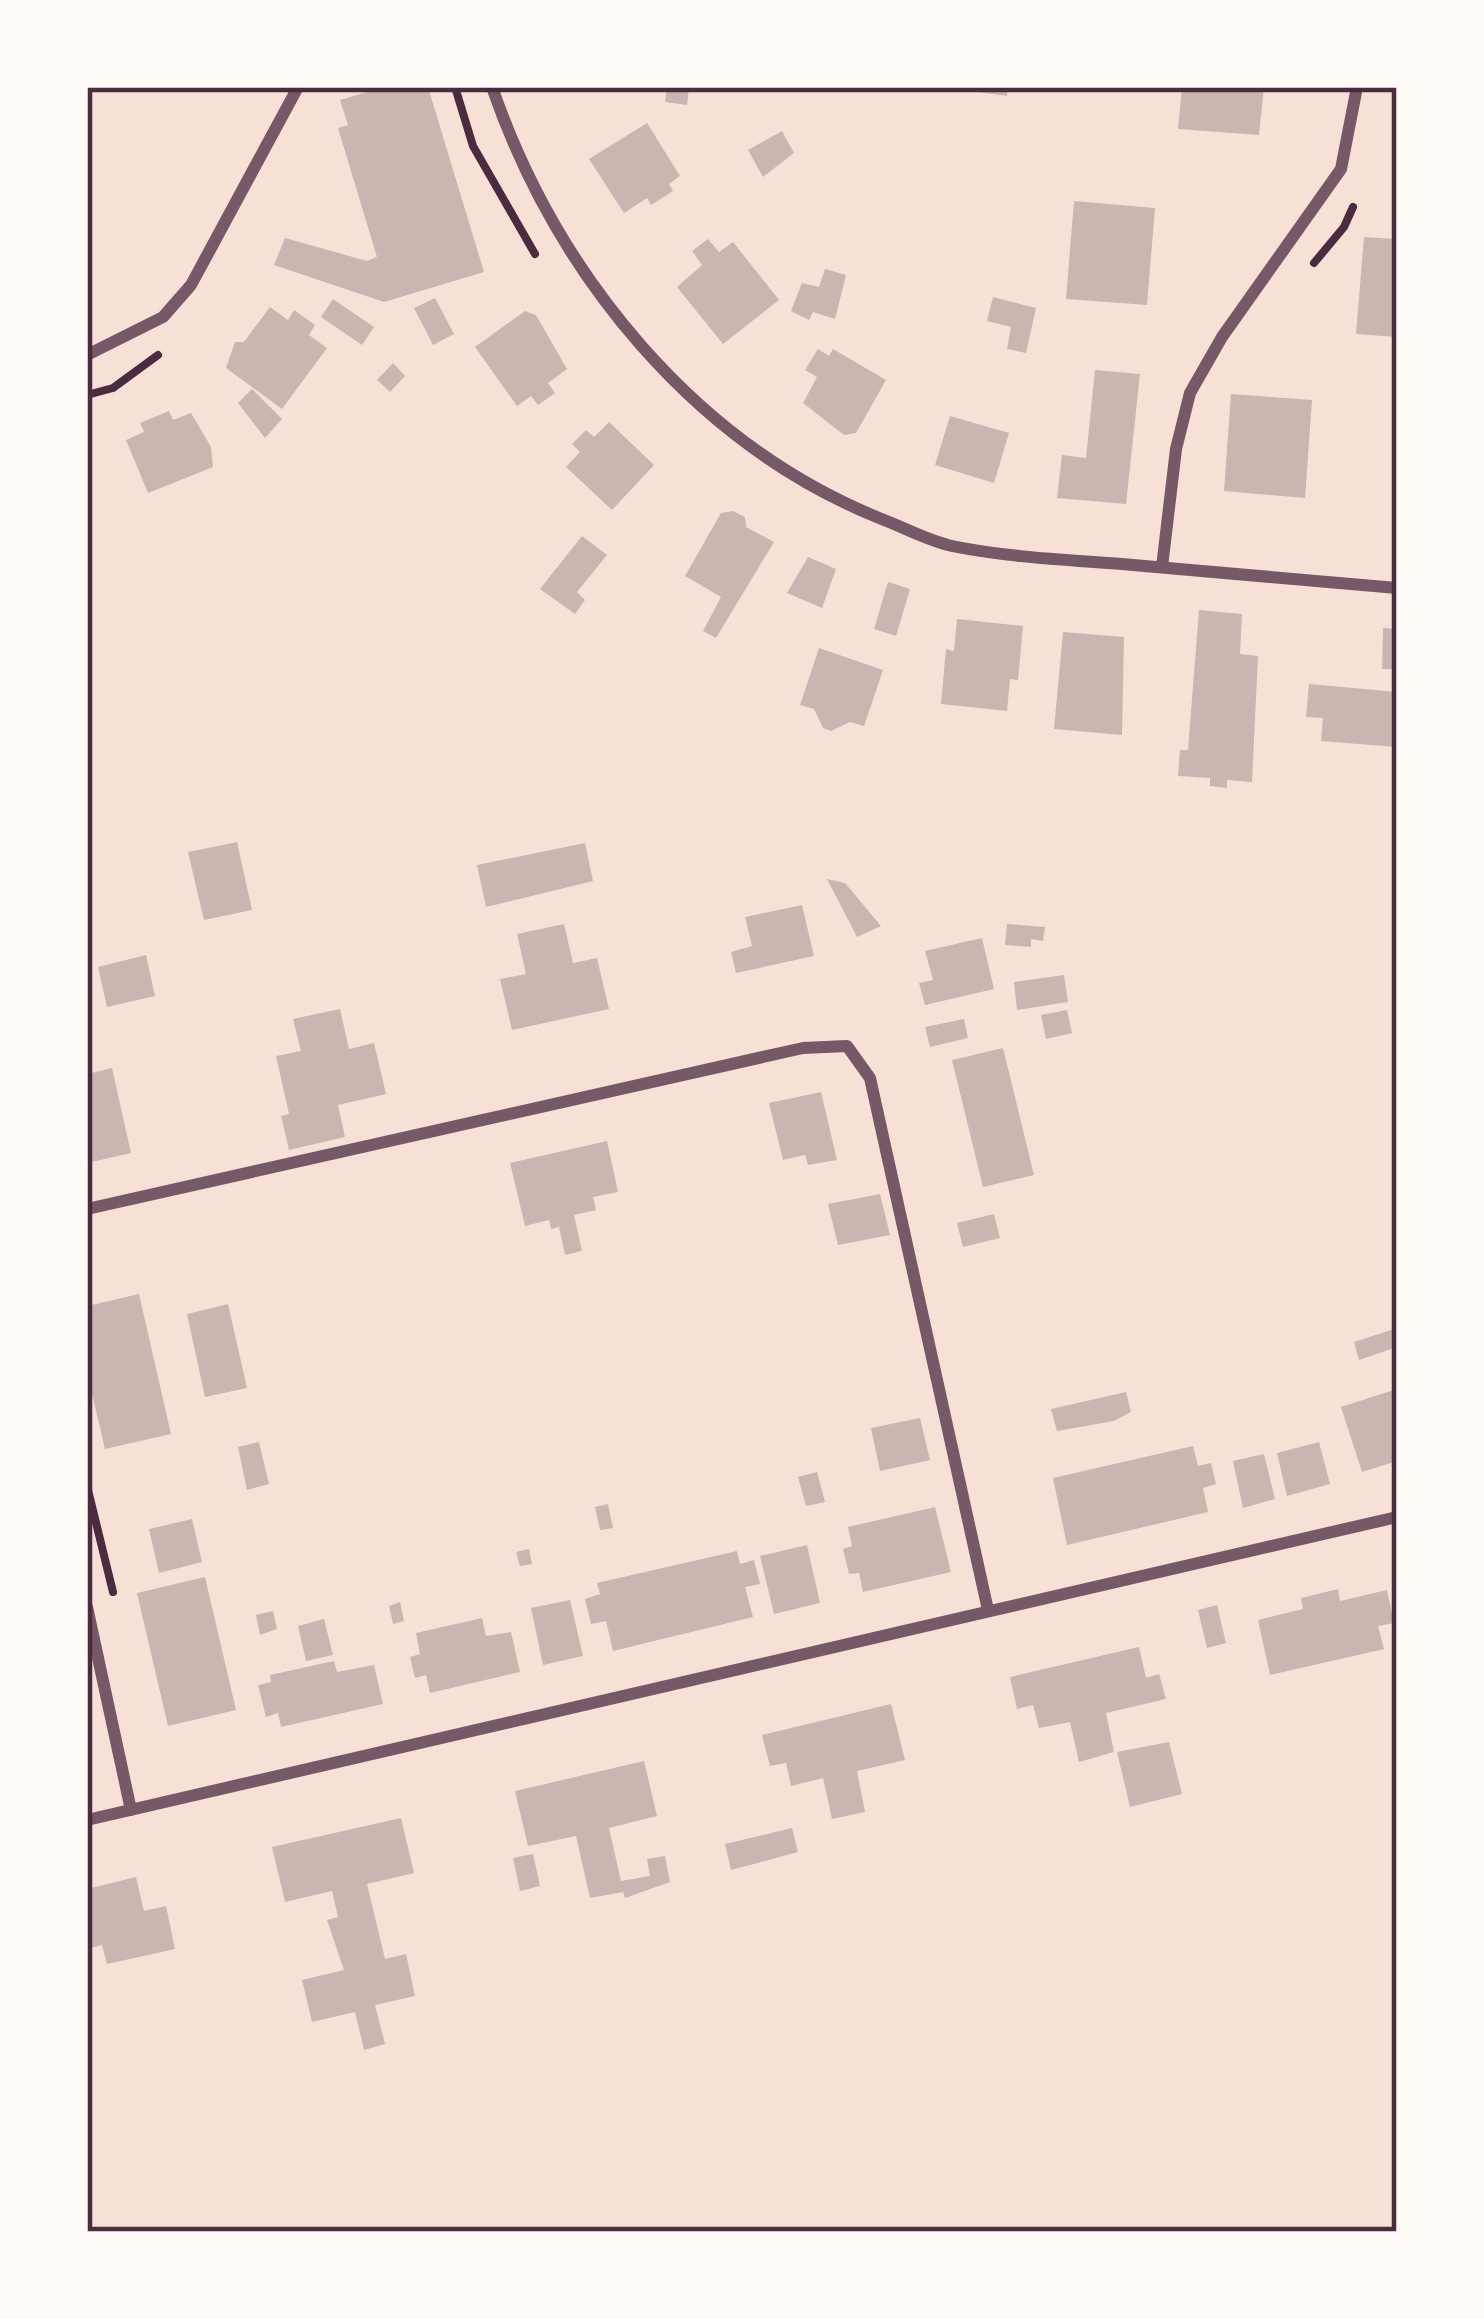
<svg xmlns="http://www.w3.org/2000/svg" width="1484" height="2319" font-family="Figtree,sans-serif">
<rect width="100%" height="100%" fill="#f7e1d7"/>
<g fill="#ccb4b1">
<path d="M384,87H428L484,272L384,302L274,265L285,238L367,261L377,257L338,128L348,125L340,100Z"/>
<path d="M667,87H689L687,105L665,102Z"/>
<path d="M943,87H1008L1007,96Z"/>
<path d="M1182,87H1264L1259,135L1178,129Z"/>
<path d="M647,123L680,176L669,184L673,191L651,205L647,198L624,213L589,159Z"/>
<path d="M782,131L794,153L763,177L748,150Z"/>
<path d="M1074,201L1155,208L1147,305L1066,299Z"/>
<path d="M1364,237L1397,239V337L1356,334Z"/>
<path d="M708,239L719,252L733,242L779,300L723,344L677,287L702,265L692,251Z"/>
<path d="M825,269L846,275L835,319L813,312L809,320L791,311L802,283L819,287Z"/>
<path d="M993,297L1036,308L1026,353L1007,349L1011,327L987,321Z"/>
<path d="M435,298L454,334L433,345L414,308Z"/>
<path d="M333,299L374,327L362,345L321,317Z"/>
<path d="M270,307L288,320L294,310L315,325L309,335L327,348L282,409L226,368L235,342H244Z"/>
<path d="M525,311L536,315L567,369L548,383L555,393L538,405L531,396L517,406L475,347Z"/>
<path d="M818,349L829,356L833,349L886,380L856,433L844,435L803,403L817,377L805,370Z"/>
<path d="M393,363L405,376L390,392L377,380Z"/>
<path d="M1095,370L1140,374L1126,504L1057,498L1062,455L1086,458Z"/>
<path d="M252,389L282,419L265,438L238,403Z"/>
<path d="M1231,394L1312,400L1305,498L1224,491Z"/>
<path d="M169,411L173,420L191,413L211,447L213,467L148,493L126,440L144,432L140,423Z"/>
<path d="M950,416L1009,433L994,483L935,465Z"/>
<path d="M609,422L654,465L612,510L566,467L580,452L572,444L586,430L594,437Z"/>
<path d="M733,511L745,517L746,527L774,542L716,638L703,631L721,597L685,576L721,513Z"/>
<path d="M582,536L607,555L577,592L585,600L575,614L540,589Z"/>
<path d="M808,557L836,569L822,608L787,593Z"/>
<path d="M888,582L910,589L896,636L874,629Z"/>
<path d="M1199,610L1242,614L1240,654L1258,656L1252,782L1227,780V788L1210,786V778L1178,776L1180,750H1188Z"/>
<path d="M957,619L1023,626L1018,680L1010,679L1007,711L941,704L946,649L954,651Z"/>
<path d="M1383,628L1397,629V669H1382Z"/>
<path d="M1063,632L1124,637L1122,735L1054,729Z"/>
<path d="M819,648L883,670L864,726L850,722L831,731L823,728L814,709L800,705Z"/>
<path d="M1309,684L1397,692V747L1321,741L1323,718L1306,717Z"/>
<path d="M237,842L252,910L204,920L188,852Z"/>
<path d="M585,843L593,881L486,907L477,865Z"/>
<path d="M827,879L845,883L881,926L857,937Z"/>
<path d="M802,905L814,956L736,973L731,952L752,946L745,917Z"/>
<path d="M564,924L573,963L597,958L609,1009L512,1030L500,979L526,974L517,934Z"/>
<path d="M1007,924L1045,927L1043,941L1031,939V947L1005,945Z"/>
<path d="M982,938L994,989L925,1005L919,983L933,980L925,951Z"/>
<path d="M146,955L155,996L107,1007L98,967Z"/>
<path d="M1064,975L1068,1002L1017,1010L1014,982Z"/>
<path d="M340,1009L349,1049L374,1043L386,1094L338,1105L345,1137L289,1150L281,1116L289,1114L276,1056L301,1051L293,1019Z"/>
<path d="M1067,1010L1072,1033L1046,1039L1041,1015Z"/>
<path d="M964,1019L968,1038L930,1047L925,1027Z"/>
<path d="M1003,1048L1034,1175L983,1187L952,1060Z"/>
<path d="M112,1068L131,1153L87,1163V1074Z"/>
<path d="M821,1092L837,1160L808,1165L805,1155L783,1160L769,1103Z"/>
<path d="M607,1141L618,1192L593,1197L596,1210L574,1215L582,1251L565,1255L559,1227L551,1229L549,1220L525,1226L510,1163Z"/>
<path d="M880,1194L890,1235L838,1245L828,1204Z"/>
<path d="M994,1214L1000,1238L963,1247L957,1223Z"/>
<path d="M139,1294L171,1434L105,1449L87,1372V1306Z"/>
<path d="M228,1304L247,1388L205,1397L187,1314Z"/>
<path d="M1394,1329L1397,1347L1359,1360L1354,1342Z"/>
<path d="M1397,1389V1461L1362,1472L1341,1407Z"/>
<path d="M1126,1392L1131,1412L1114,1421L1057,1431L1051,1409Z"/>
<path d="M920,1418L930,1460L880,1471L871,1428Z"/>
<path d="M259,1442L269,1484L247,1490L238,1447Z"/>
<path d="M1319,1442L1330,1484L1287,1496L1277,1453Z"/>
<path d="M1193,1446L1198,1466L1211,1463L1216,1484L1203,1488L1208,1512L1067,1545L1053,1478Z"/>
<path d="M1264,1454L1275,1499L1243,1508L1233,1461Z"/>
<path d="M817,1472L825,1502L806,1506L798,1477Z"/>
<path d="M608,1504L613,1528L600,1530L595,1507Z"/>
<path d="M935,1507L951,1572L863,1592L859,1573L849,1574L847,1566L843,1549L852,1546L848,1527Z"/>
<path d="M192,1519L202,1562L159,1573L149,1529Z"/>
<path d="M807,1545L820,1603L774,1614L760,1556Z"/>
<path d="M529,1549L532,1564L520,1566L516,1552Z"/>
<path d="M737,1551L740,1564L754,1560L760,1584L745,1587L753,1617L613,1651L606,1621L591,1624L585,1599L600,1594L597,1583Z"/>
<path d="M205,1577L236,1710L168,1726L137,1593Z"/>
<path d="M1338,1589L1340,1601L1387,1590L1394,1623L1378,1626L1384,1649L1270,1675L1258,1620L1303,1609L1301,1598Z"/>
<path d="M570,1600L583,1656L543,1665L531,1608Z"/>
<path d="M400,1602L404,1621L393,1624L389,1606Z"/>
<path d="M1217,1605L1226,1643L1207,1648L1198,1610Z"/>
<path d="M273,1611L277,1629L260,1635L256,1615Z"/>
<path d="M482,1618L486,1636L511,1632L520,1672L430,1693L426,1675L415,1678L410,1657L420,1654L416,1633Z"/>
<path d="M324,1619L333,1655L306,1661L298,1626Z"/>
<path d="M1139,1647L1146,1678L1159,1674L1166,1699L1106,1713L1114,1752L1079,1762L1070,1722L1039,1728L1033,1705L1017,1709L1010,1677Z"/>
<path d="M334,1661L337,1672L374,1665L383,1704L281,1727L278,1713L266,1717L258,1685L271,1682L270,1675Z"/>
<path d="M891,1704L905,1760L857,1771L865,1812L832,1819L823,1778L791,1786L786,1763L770,1766L762,1735Z"/>
<path d="M1169,1742L1182,1794L1130,1807L1117,1752Z"/>
<path d="M644,1761L657,1816L609,1828L621,1881L650,1876L647,1859L665,1856L670,1882L625,1898L623,1892L590,1898L576,1836L528,1846L515,1791Z"/>
<path d="M401,1818L414,1873L367,1884L385,1959L406,1954L415,1996L375,2005L385,2044L364,2050L355,2012L312,2022L302,1980L344,1970L327,1920L338,1917L332,1891L285,1902L272,1847Z"/>
<path d="M792,1828L798,1852L731,1870L725,1844Z"/>
<path d="M533,1854L540,1886L520,1891L513,1858Z"/>
<path d="M136,1877L144,1911L166,1906L175,1949L107,1964L102,1945L87,1949V1889Z"/>
</g>
<g fill="none" stroke-linecap="round" stroke-linejoin="round">
<g stroke="#4a2c40" stroke-width="8">
<path d="M455,87L473,146L535,254"/>
<path d="M1314,263L1344,227L1353,207"/>
<path d="M87,395L113,388L158,355"/>
<path d="M87,1486L113,1592"/>
</g>
<g stroke="#755966" stroke-width="12">
<path d="M492,87C557,275 695,445 884,520C905,528 929,541 952,546C1011,558 1073,560 1133,565C1221,572 1309,580 1397,588"/>
<path d="M87,355L163,317L191,285L298,87"/>
<path d="M1162,567L1176,449L1190,393L1222,337L1341,169L1357,87"/>
<path d="M87,1209L803,1048L847,1046L870,1078L988,1610"/>
<path d="M87,1607L131,1810"/>
<path d="M87,1820L1397,1517"/>
</g>
</g>
<rect width="1484" height="2319" fill="none" stroke="#fffaf5" stroke-width="180"/>
<rect x="90" y="90" width="1304" height="2139" fill="none" stroke="#4a2c40" stroke-width="4.5"/>
</svg>
